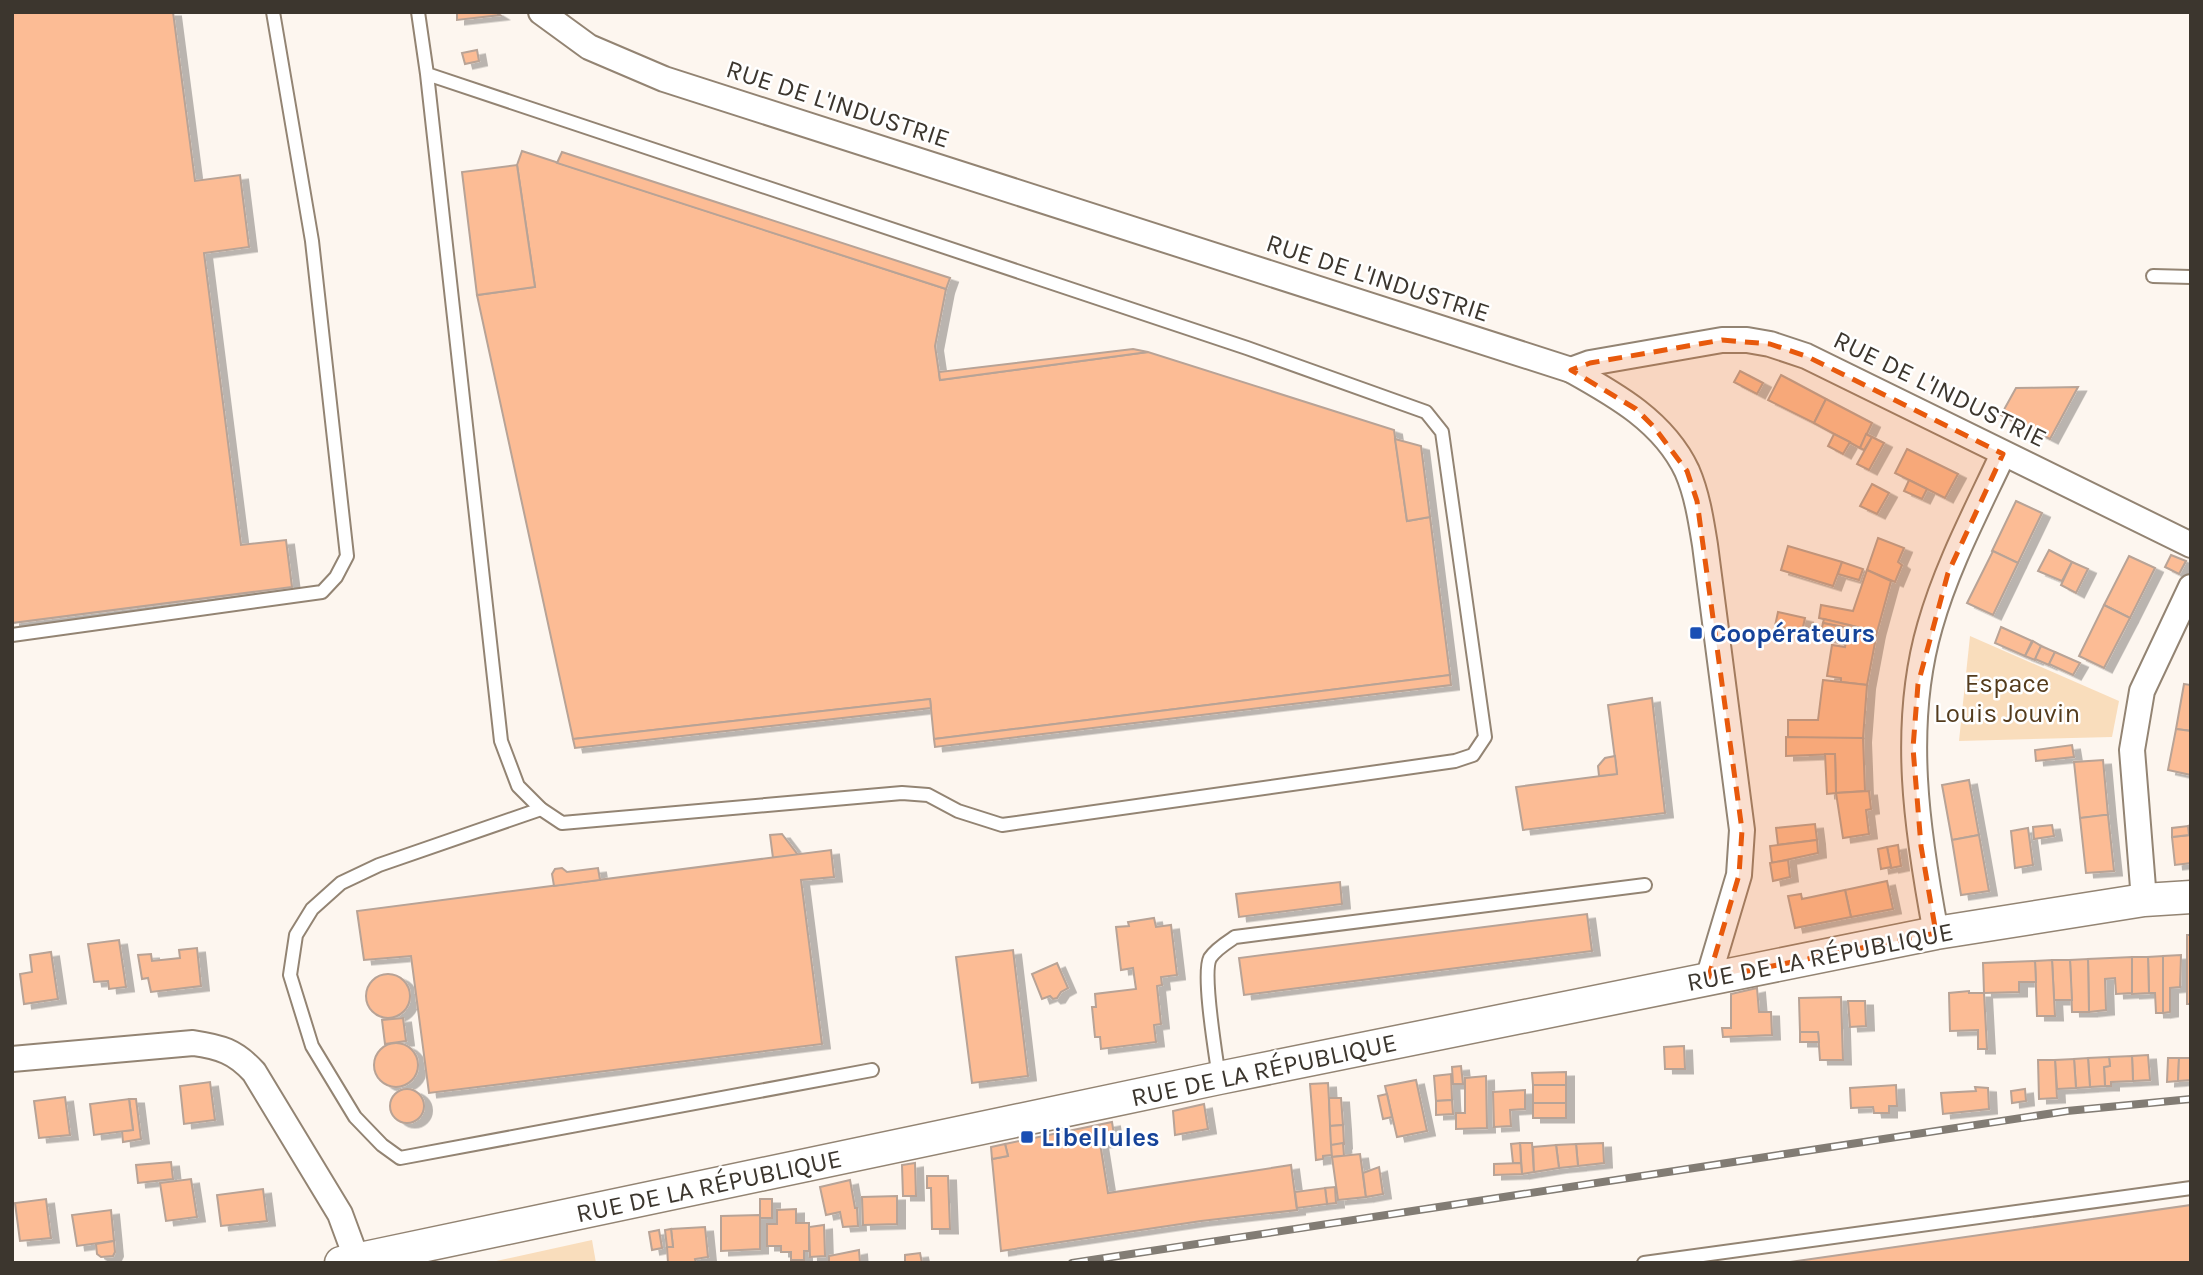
<svg xmlns="http://www.w3.org/2000/svg" width="2203" height="1275" font-family="Karla,sans-serif">
<defs>
<filter id="shadow"><feDropShadow dx="8" dy="4.5" stdDeviation="0" flood-color="#0004"/></filter>
</defs>
<rect width="100%" height="100%" fill="#fdf6ef"/>
<g fill="#f9ddbc">
<path d="M1970,636L2119,701L2112,737L1959,741Z"/>
<path d="M592,1240L596,1263H487Z"/>
</g>
<g fill="#fcbc95" stroke="#b8a396" stroke-width="2" filter="url(#shadow)">
<path d="M12,12H173L195,181L240,175L249,247L204,253L241,545L286,540L292,587L12,623Z"/>
<path d="M457,12H495L500,15L457,20Z"/>
<path d="M477,50L479,61L465,64L462,53Z"/>
<path d="M522,151L946,289L935,346L940,380L1148,352L1394,430L1407,521L1430,517L1450,675L934,739L930,699L573,739L477,295L535,287L517,165Z"/>
<path d="M562,152L950,278L946,289L557,163Z"/>
<path d="M517,165L535,287L477,295L462,172Z"/>
<path d="M1133,349L1148,352L940,380L939,372Z"/>
<path d="M1740,371L1763,383L1757,394L1734,382Z"/>
<path d="M1781,375L1826,399L1814,423L1768,400Z"/>
<path d="M2078,387L2050,439L2001,415L2016,388Z"/>
<path d="M1826,399L1872,423L1860,448L1814,423Z"/>
<path d="M1834,434L1850,442L1843,454L1828,446Z"/>
<path d="M1866,434L1872,437L1864,450L1860,448Z"/>
<path d="M1872,437L1884,443L1869,470L1857,464Z"/>
<path d="M1395,439L1421,446L1430,517L1407,521Z"/>
<path d="M1907,449L1958,474L1945,498L1895,473Z"/>
<path d="M1909,480L1927,489L1922,499L1904,491Z"/>
<path d="M1872,484L1889,493L1877,514L1860,506Z"/>
<path d="M2016,501L2042,513L2018,563L1992,551Z"/>
<path d="M1878,538L1904,548L1898,562L1902,565L1895,582L1867,570Z"/>
<path d="M1788,546L1842,562L1833,586L1781,570Z"/>
<path d="M2049,550L2072,562L2062,581L2038,571Z"/>
<path d="M1993,551L2018,563L1993,615L1967,603Z"/>
<path d="M2171,555L2186,561L2179,574L2165,567Z"/>
<path d="M2129,556L2155,568L2130,618L2104,605Z"/>
<path d="M1842,562L1863,569L1859,580L1838,574Z"/>
<path d="M2072,562L2088,569L2076,593L2061,585Z"/>
<path d="M1867,570L1891,581L1877,632L1819,618L1821,605L1853,611Z"/>
<path d="M2104,605L2130,618L2104,668L2079,656Z"/>
<path d="M1778,612L1805,618L1802,631L1775,626Z"/>
<path d="M1824,619L1849,625L1848,628L1823,623Z"/>
<path d="M1823,623L1848,628L1849,625L1877,632L1867,685L1841,682V678L1827,676L1832,645L1845,647L1846,642L1820,636Z"/>
<path d="M2001,627L2032,641L2025,656L1995,643Z"/>
<path d="M2033,641L2041,646L2035,660L2025,656Z"/>
<path d="M2041,646L2055,652L2049,665L2035,659Z"/>
<path d="M2055,652L2080,663L2073,675L2049,664Z"/>
<path d="M1450,675L1451,685L935,747L934,739Z"/>
<path d="M1823,680L1867,685L1863,738H1788V720H1818Z"/>
<path d="M2184,684L2191,685V731L2176,729Z"/>
<path d="M1652,698L1665,813L1523,830L1516,787L1617,774L1608,705Z"/>
<path d="M930,699L931,708L575,748L573,739Z"/>
<path d="M2176,729L2191,731V775L2168,770Z"/>
<path d="M1786,737L1863,738L1865,791L1836,793L1835,754L1786,756Z"/>
<path d="M2072,745L2074,757L2036,761L2035,750Z"/>
<path d="M1825,754H1835L1836,793L1827,794Z"/>
<path d="M1615,756L1617,774L1599,776L1598,766L1605,758Z"/>
<path d="M2103,760L2108,815L2080,818L2074,762Z"/>
<path d="M1969,780L1979,835L1952,840L1942,785Z"/>
<path d="M1869,791L1871,809L1866,810L1869,834L1843,838L1836,793Z"/>
<path d="M2104,815H2108L2114,871L2086,873L2080,818Z"/>
<path d="M1815,824L1817,840L1778,845L1776,828Z"/>
<path d="M2052,825L2054,836L2034,839L2033,827Z"/>
<path d="M2191,825V863L2175,865L2172,837L2189,835L2188,826Z"/>
<path d="M2188,826L2189,835L2172,837V828Z"/>
<path d="M2028,828L2033,865L2015,868L2011,831Z"/>
<path d="M782,834L798,855L773,858L770,835Z"/>
<path d="M1979,835L1989,891L1961,895L1952,840Z"/>
<path d="M1817,840L1818,853L1772,863L1770,846Z"/>
<path d="M1898,845L1901,866L1891,868L1887,847Z"/>
<path d="M1887,847L1891,867L1881,869L1878,849Z"/>
<path d="M831,850L834,877L801,880L822,1044L429,1093L411,956L364,960L357,911Z"/>
<path d="M1788,860L1790,877L1773,881L1770,863Z"/>
<path d="M562,868L567,872L598,868L600,880L554,886L552,874L555,869Z"/>
<path d="M1887,881L1893,909L1851,917L1845,890Z"/>
<path d="M1340,882L1342,904L1239,917L1236,894Z"/>
<path d="M1845,890L1851,917L1795,928L1788,896L1801,894L1802,899Z"/>
<path d="M1587,914L1592,951L1244,995L1239,958Z"/>
<path d="M1154,918L1156,927L1171,925L1177,975L1161,977L1162,985L1157,986L1161,1024L1154,1025L1156,1042L1101,1049L1100,1037H1095L1092,1007H1096L1095,994L1136,989L1133,968L1121,970L1116,927L1129,926L1128,922Z"/>
<rect x="2187" y="935" width="4" height="69"/>
<path d="M119,940L126,987L109,989L108,981L94,982L88,944Z"/>
<path d="M197,948L201,986L151,992L148,978L142,979L138,955L151,954L152,961L180,958L179,950Z"/>
<path d="M1013,950L1028,1076L972,1083L956,957Z"/>
<path d="M51,952L58,999L24,1004L20,974L32,972L30,955Z"/>
<path d="M2181,955L2180,987L2170,988V1012L2163,1013V956Z"/>
<path d="M2163,956V1013H2156L2155,993H2149L2148,957Z"/>
<path d="M2132,957V993L2116,994L2115,978L2105,979L2106,1010L2089,1012L2088,959Z"/>
<path d="M2132,957H2148L2149,993L2132,994Z"/>
<path d="M2088,959L2089,1012H2072L2070,960Z"/>
<path d="M2052,960H2070L2072,1000H2054Z"/>
<path d="M2052,960L2055,1016H2037L2035,961Z"/>
<path d="M2035,961L2036,982H2019V992L1984,993L1983,963Z"/>
<path d="M1057,963L1068,988L1061,992L1057,998L1053,999L1050,996L1042,999L1032,974Z"/>
<circle cx="388" cy="996" r="22"/>
<path d="M1757,988L1759,1012H1771L1772,1035L1723,1037L1722,1028H1731V994Z"/>
<path d="M1969,991V993H1984L1987,1049H1978V1030L1950,1031L1949,993Z"/>
<path d="M1841,997L1843,1060H1820L1818,1032H1800L1799,998Z"/>
<path d="M1848,1001H1865L1866,1026L1850,1027Z"/>
<path d="M403,1018L406,1041L385,1044L382,1020Z"/>
<path d="M1800,1032H1818L1819,1042H1800Z"/>
<circle cx="396" cy="1065" r="22"/>
<path d="M1684,1046L1685,1069H1665L1664,1047Z"/>
<path d="M2148,1055L2150,1080L2133,1081L2132,1056Z"/>
<path d="M2132,1056L2133,1081L2111,1082V1086H2105L2104,1067L2110,1066L2109,1057Z"/>
<path d="M2109,1057L2110,1066L2104,1067L2105,1086L2090,1087L2088,1058Z"/>
<path d="M2088,1058L2090,1087L2076,1088L2074,1059Z"/>
<path d="M2168,1058H2179L2178,1081L2167,1082Z"/>
<path d="M2179,1058H2191V1080L2178,1081Z"/>
<path d="M2074,1059L2076,1088L2057,1089L2055,1060Z"/>
<path d="M2038,1060H2055L2057,1098L2039,1099Z"/>
<path d="M1461,1066L1463,1084H1453L1452,1067Z"/>
<path d="M1566,1072V1085H1533L1532,1073Z"/>
<path d="M1451,1074L1452,1100L1436,1101L1434,1076Z"/>
<path d="M1486,1076L1487,1128L1456,1129V1113H1465V1078Z"/>
<path d="M1416,1080L1427,1131L1397,1137L1385,1086Z"/>
<path d="M210,1082L215,1120L184,1124L180,1086Z"/>
<path d="M1328,1083L1332,1155L1323,1156V1159L1316,1160L1310,1084Z"/>
<rect x="1533" y="1085" width="33" height="18"/>
<path d="M1896,1085L1897,1106H1889V1113H1874L1873,1107L1851,1108L1850,1088Z"/>
<path d="M1975,1087L1988,1088L1989,1109L1943,1114L1941,1093L1976,1091Z"/>
<path d="M2025,1089L2026,1101L2012,1103L2011,1091Z"/>
<circle cx="407" cy="1106" r="17"/>
<path d="M1525,1090V1109L1510,1110L1511,1126L1494,1127L1493,1092Z"/>
<path d="M1387,1094L1392,1117L1383,1119L1378,1096Z"/>
<path d="M65,1097L70,1135L39,1138L34,1101Z"/>
<path d="M1329,1098H1341L1343,1125L1330,1126Z"/>
<path d="M129,1099H136L141,1139L123,1142L122,1131L133,1130Z"/>
<path d="M129,1099L133,1130L94,1135L90,1104Z"/>
<path d="M1452,1100L1453,1114L1436,1115V1101Z"/>
<rect x="1533" y="1103" width="33" height="15"/>
<path d="M1204,1104L1208,1129L1175,1135L1173,1111Z"/>
<path d="M1112,1122L1115,1141L1100,1143L1108,1193L1291,1165L1297,1210L1201,1221L1001,1251L992,1159L1008,1156L1005,1144Z"/>
<path d="M1343,1125L1344,1144L1331,1145L1330,1126Z"/>
<path d="M1343,1143L1344,1156L1332,1157L1331,1145Z"/>
<path d="M1520,1143H1532L1534,1172L1522,1174Z"/>
<path d="M1520,1143L1521,1163H1513L1511,1144Z"/>
<path d="M1603,1143L1604,1163L1578,1166L1576,1144Z"/>
<path d="M1005,1144L1008,1156L992,1159L991,1147Z"/>
<path d="M1576,1144L1578,1166L1559,1168L1556,1145Z"/>
<path d="M1556,1145L1559,1168L1534,1172L1533,1147Z"/>
<path d="M1360,1154L1366,1197L1338,1200L1332,1157Z"/>
<path d="M171,1162L173,1179L138,1183L136,1165Z"/>
<path d="M915,1163L916,1196H903L902,1165Z"/>
<path d="M1521,1163L1522,1174L1494,1175V1164Z"/>
<path d="M1379,1167L1383,1194L1366,1197L1363,1173Z"/>
<path d="M927,1176H948L950,1229H932L931,1188H927Z"/>
<path d="M191,1179L197,1217L166,1221L160,1183Z"/>
<path d="M850,1180L855,1208H857L858,1226L843,1227L840,1212L826,1215L820,1187Z"/>
<path d="M1335,1187L1336,1203L1327,1204L1325,1188Z"/>
<path d="M1325,1188L1327,1204L1297,1208L1295,1192Z"/>
<path d="M263,1189L267,1221L221,1226L217,1195Z"/>
<path d="M897,1196V1224L863,1225L862,1197Z"/>
<path d="M46,1199L51,1238L20,1241L15,1203Z"/>
<rect x="760" y="1199" width="12" height="19"/>
<path d="M2191,1205V1263H1783Z"/>
<path d="M796,1209V1223H809V1251H804V1260H791V1252H781V1246H767V1224H777V1210Z"/>
<path d="M111,1210L114,1241L77,1246L72,1215Z"/>
<path d="M760,1215V1249L721,1251V1216Z"/>
<path d="M824,1225L825,1256L810,1257L809,1227Z"/>
<path d="M705,1227L708,1257L695,1259L696,1263H668L667,1247H673L671,1229Z"/>
<path d="M671,1229L673,1247H667L665,1230Z"/>
<path d="M659,1230L662,1248L652,1250L649,1232Z"/>
<path d="M114,1241L115,1252L113,1256L101,1257L97,1254L96,1244Z"/>
<path d="M859,1250L860,1263H829V1256Z"/>
<path d="M920,1253L922,1263H905V1255Z"/>
</g>
<g fill="none" stroke-linecap="round" stroke-linejoin="round">
<g stroke="#938473" stroke-width="16">
<g id="service">
<path d="M418,12L427,74L501,741L518,786L541,809L562,823L902,793L928,795L958,811L1002,825L1455,761L1473,755L1485,737L1442,432L1426,412L1247,348L427,74"/>
<path d="M2153,276L2191,277"/>
<path d="M12,635L322,592L336,577L347,556L312,241L273,12"/>
<path d="M541,809L379,865L341,883L312,909L296,935L290,975L312,1046L355,1117L382,1145L400,1158L872,1070"/>
<path d="M1219,1078C1216,1056 1202,974 1210,958C1216,949 1226,943 1235,937L1645,885"/>
<path d="M1644,1263L2191,1188"/>
</g>
</g>
<g stroke="#938473" stroke-width="28">
<g id="minor">
<path d="M541,12L589,47L664,79L1571,370C1616,395 1664,422 1687,471C1697,494 1701,520 1705,545L1742,830L1739,875L1708,979"/>
<path d="M1571,370L1590,363L1722,340H1747L1770,344L1806,356L2191,545"/>
<path d="M2144,900L2132,750L2142,691L2191,587"/>
<path d="M1936,933C1917,832 1901,726 1930,626C1947,566 1977,510 2003,454"/>
<path d="M12,1059L193,1043C220,1047 235,1051 254,1072L340,1214L357,1260"/>
</g>
</g>
<g stroke="#938473" stroke-width="35">
<path id="tertiary" d="M341,1263L1219,1078L1936,933L2144,900L2191,897"/>
</g>
<use href="#service" stroke="#fff" stroke-width="12"/>
<use href="#minor" stroke="#fff" stroke-width="24"/>
<use href="#tertiary" stroke="#fff" stroke-width="32"/>
<g stroke="#827c74" stroke-width="8">
<path id="rail" d="M1072,1263L2067,1111L2191,1099"/>
</g>
<use href="#rail" stroke="#fff" stroke-width="5" stroke-dasharray="16" stroke-linecap="butt"/>
</g>
<path fill="#e8590c" fill-opacity="0.2" stroke="#e8590c" stroke-width="5" stroke-dasharray="14 9" stroke-linejoin="round" d="M1722,340L1770,344L1806,356L2003,454L1948,573L1918,684L1913,748L1921,846L1936,933L1708,979L1739,875L1742,830L1697,501L1687,471L1654,427L1636,409L1571,370L1590,363Z"/>
<g fill="#1a4fb4" stroke="#fff" stroke-width="2.5">
<rect x="1689" y="626" width="14" height="14" rx="3.5"/>
<rect x="1020" y="1130" width="14" height="14" rx="3.5"/>
</g>
<g text-anchor="middle" dominant-baseline="central" stroke-width="5" stroke-linejoin="round" paint-order="stroke">
<g font-size="26" fill="#3c362e" stroke="#fff">
<text transform="translate(838 104) rotate(18)">RUE DE L'INDUSTRIE</text>
<text transform="translate(1378 278) rotate(18)">RUE DE L'INDUSTRIE</text>
<text transform="translate(1940 389) rotate(26)">RUE DE L'INDUSTRIE</text>
<text transform="translate(1820 957) rotate(-11)">RUE DE LA RÉPUBLIQUE</text>
<text transform="translate(1264 1070) rotate(-12)">RUE DE LA RÉPUBLIQUE</text>
<text transform="translate(709 1186) rotate(-12)">RUE DE LA RÉPUBLIQUE</text>
</g>
<g font-size="26" font-weight="bold" fill="#164399" stroke="#fff" text-anchor="start">
<text x="1710" y="633">Coopérateurs</text>
<text x="1041" y="1137">Libellules</text>
</g>
<g font-size="26" fill="#543c1d" stroke="#fff">
<text x="2007" y="683">Espace<tspan x="2007" dy="30">Louis Jouvin</tspan></text>
</g>
</g>
<rect width="2203" height="1275" fill="none" stroke="#3c362e" stroke-width="28"/>
</svg>
